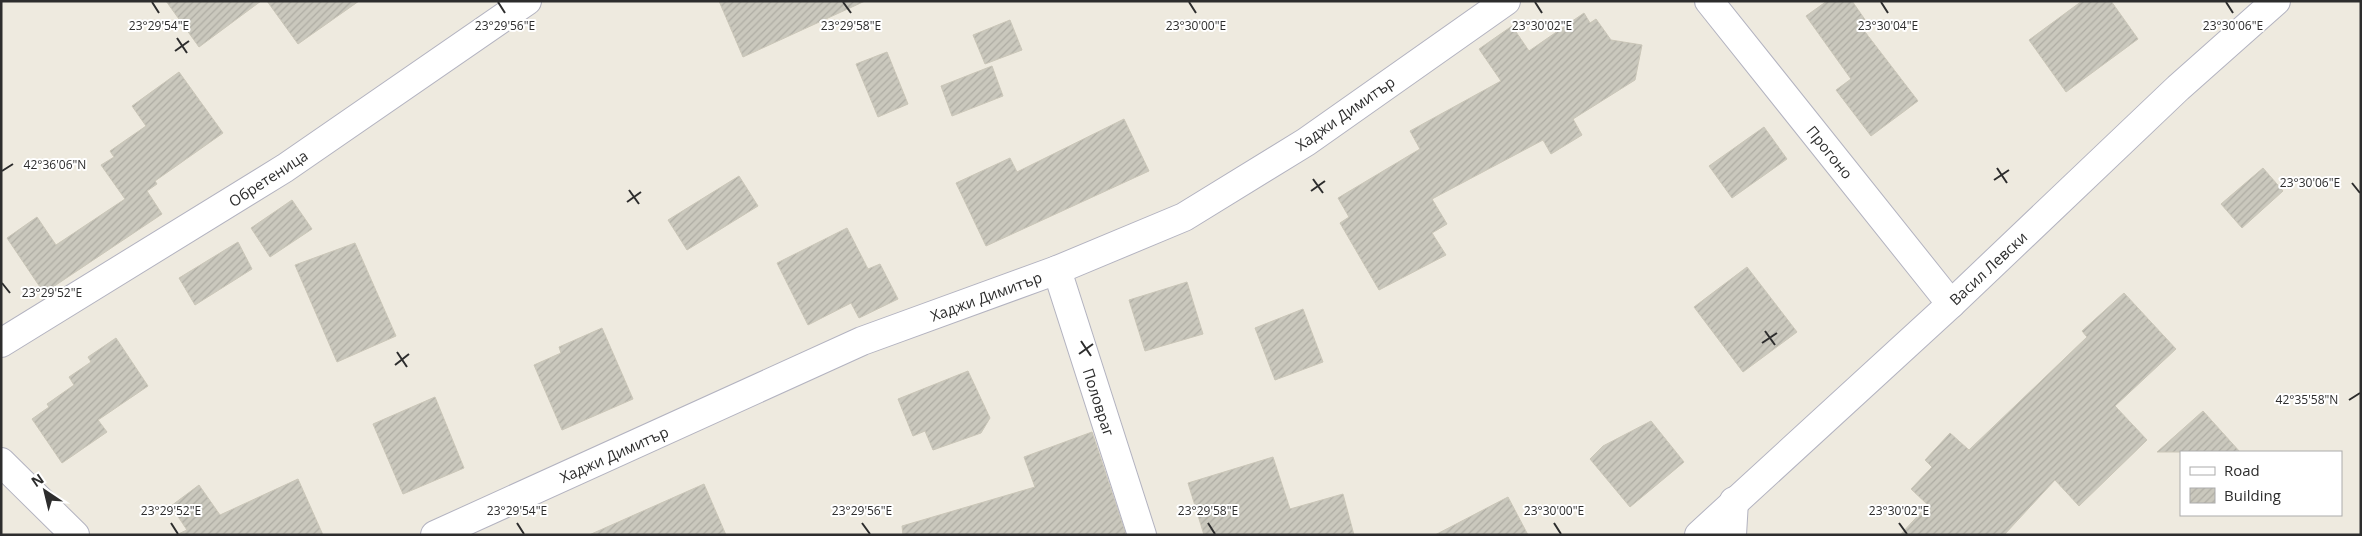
<svg xmlns="http://www.w3.org/2000/svg" width="2362" height="536" font-family="'Open Sans',sans-serif">
<defs>
<pattern id="building-hatch" width="6" height="6" patternUnits="userSpaceOnUse" patternTransform="scale(1.25)"><rect width="6" height="6" fill="#cac8bd"/><path d="M-1 1l2-2M0 6l6-6M5 7l2-2" fill="none" stroke="#aeaca3"/></pattern>
</defs>
<rect width="100%" height="100%" fill="#eeeadf"/>
<g fill="url(#building-hatch)" stroke="#cac6b8">
<path d="M166,1H261L199,47Z"/>
<path d="M267,1H359L298,44Z"/>
<path d="M719,1H865L743,57Z"/>
<path d="M1827,1H1852L1868,24L1862,28L1918,101L1871,136L1836,90L1851,79L1806,16Z"/>
<path d="M2082,1H2111L2138,39L2066,92L2029,40Z"/>
<path d="M1584,13L1590,23L1596,19L1611,40L1642,45L1635,80L1573,119L1582,135L1551,154L1543,140L1432,199L1447,224L1432,233L1446,255L1379,290L1340,223L1349,217L1338,198L1420,149L1410,131L1501,81L1479,49L1512,26L1529,51Z"/>
<path d="M1010,20L1022,50L985,64L973,35Z"/>
<path d="M887,52L908,104L878,117L856,64Z"/>
<path d="M992,66L1003,96L952,116L941,86Z"/>
<path d="M179,72L223,133L155,181L157,184L147,191L162,214L44,293L7,238L37,217L56,245L125,199L101,165L114,157L110,151L146,126L132,106Z"/>
<path d="M1124,119L1149,171L986,246L956,183L1010,158L1017,172Z"/>
<path d="M1764,127L1787,159L1732,198L1709,166Z"/>
<path d="M2263,168L2283,191L2242,228L2221,204Z"/>
<path d="M739,176L758,206L687,250L668,220Z"/>
<path d="M292,200L312,229L270,257L251,228Z"/>
<path d="M847,228L868,269L880,264L898,299L859,318L851,303L808,325L777,263Z"/>
<path d="M238,242L252,269L195,305L179,278Z"/>
<path d="M355,243L396,336L337,362L295,265Z"/>
<path d="M1747,267L1797,332L1743,372L1694,307Z"/>
<path d="M1187,282L1203,334L1145,351L1129,300Z"/>
<path d="M2124,293L2176,349L2115,406L2147,440L2079,506L2055,480L2004,535H1900L1928,505L1911,489L1932,467L1925,460L1950,433L1969,450L2087,337L2082,331Z"/>
<path d="M1303,309L1323,362L1275,380L1255,328Z"/>
<path d="M602,328L633,399L562,430L534,365L561,353L559,347Z"/>
<path d="M116,338L148,386L98,420L107,432L62,463L32,419L49,407L47,404L74,385L69,377L91,362L88,357Z"/>
<path d="M968,371L990,418L981,433L933,450L925,431L913,436L898,399Z"/>
<path d="M435,397L464,468L403,494L373,424Z"/>
<path d="M2203,411L2240,452H2157Z"/>
<path d="M1651,421L1684,462L1630,507L1590,459L1603,446Z"/>
<path d="M1092,432L1126,535H903L902,526L1035,487L1024,457Z"/>
<path d="M1273,457L1290,509L1343,494L1354,535H1204L1188,483Z"/>
<path d="M298,479L323,535H176L187,530L171,506L199,485L220,515Z"/>
<path d="M704,484L726,535H589Z"/>
<path d="M1508,497L1528,535H1435Z"/>
</g>
<g fill="none" stroke-linecap="round" stroke-linejoin="round">
<g stroke="#b3b3c0" stroke-width="30">
<g id="minor">
<path d="M1709,1L1951,304"/>
<path d="M1057,270L1142,535"/>
<path d="M1,343L285,168L527,1"/>
<path d="M1,462L75,535"/>
<path d="M435,535L862,341L1057,270L1184,217L1306,142L1506,1"/>
<path d="M1699,535L1951,304L2178,88L2276,1"/>
<path d="M1732,535L1734,501"/>
</g>
</g>
<use href="#minor" stroke="#fff" stroke-width="28"/>
</g>
<path fill="none" stroke="#2d2d2d" stroke-width="2" d="M152,2L159,13M498,2L505,13M843,2L851,13M1189,2L1196,13M1535,2L1542,13M1881,2L1888,13M2226,2L2233,13M177,38L187,53M175,51L189,41M1997,168L2007,183M2,171L13,164M1313,179L1323,193M1994,180L2009,170M2352,183L2360,193M629,190L639,204M1311,191L1325,181M627,202L641,192M2,283L10,293M1765,331L1775,345M1081,341L1091,356M1762,343L1777,333M397,352L407,367M1079,354L1093,344M395,365L409,354M2349,400L2360,393M171,523L178,534M517,523L524,534M862,523L870,534M1208,523L1215,534M1554,523L1561,534M1899,523L1907,534"/>
<g text-anchor="middle" dominant-baseline="central" stroke-width="4" stroke-linejoin="round" paint-order="stroke">
<g font-size="15" fill="#2d2d2d" stroke="#fff">
<text transform="translate(1345 113) rotate(-35)">Хаджи Димитър</text>
<text transform="translate(1830 152) rotate(51)">Прогоно</text>
<text transform="translate(268 178) rotate(-33)">Обретеница</text>
<text transform="translate(1988 268) rotate(-43)">Васил Левски</text>
<text transform="translate(986 296) rotate(-20)">Хаджи Димитър</text>
<text transform="translate(1099 402) rotate(72)">Половраг</text>
<text transform="translate(614 454) rotate(-24)">Хаджи Димитър</text>
</g>
</g>
<g font-size="12" text-anchor="middle" fill="#2d2d2d" stroke="#fff" stroke-width="4" stroke-linejoin="round" paint-order="stroke">
<text x="159" y="30">23°29'54"E</text>
<text x="505" y="30">23°29'56"E</text>
<text x="851" y="30">23°29'58"E</text>
<text x="1196" y="30">23°30'00"E</text>
<text x="1542" y="30">23°30'02"E</text>
<text x="1888" y="30">23°30'04"E</text>
<text x="2233" y="30">23°30'06"E</text>
<text x="55" y="169">42°36'06"N</text>
<text x="2310" y="187">23°30'06"E</text>
<text x="52" y="297">23°29'52"E</text>
<text x="2307" y="404">42°35'58"N</text>
<text x="171" y="515">23°29'52"E</text>
<text x="517" y="515">23°29'54"E</text>
<text x="862" y="515">23°29'56"E</text>
<text x="1208" y="515">23°29'58"E</text>
<text x="1554" y="515">23°30'00"E</text>
<text x="1899" y="515">23°30'02"E</text>
</g>
<rect width="2362" height="536" fill="none" stroke="#2d2d2d" stroke-width="5"/>
<rect x="2180" y="451" width="162" height="65" fill="#ffffff" stroke="#ababab"/>
<rect x="2190" y="467" width="25" height="8" fill="#ffffff" stroke="#ababab"/>
<text x="2224" y="476" font-size="15" fill="#2d2d2d">Road</text>
<rect x="2190" y="488" width="25" height="15" fill="url(#building-hatch)" stroke="#ababab"/>
<text x="2224" y="501" font-size="15" fill="#2d2d2d">Building</text>
<g transform="translate(45 491) rotate(325)" stroke="#ffffff" stroke-width="4" paint-order="stroke">
<path d="M0-4L9 19L0 12L-9 19Z" fill="#2d2d2d"/>
<text y="-8" font-size="14" font-weight="bold" text-anchor="middle" fill="#2d2d2d">N</text>
</g>
</svg>
